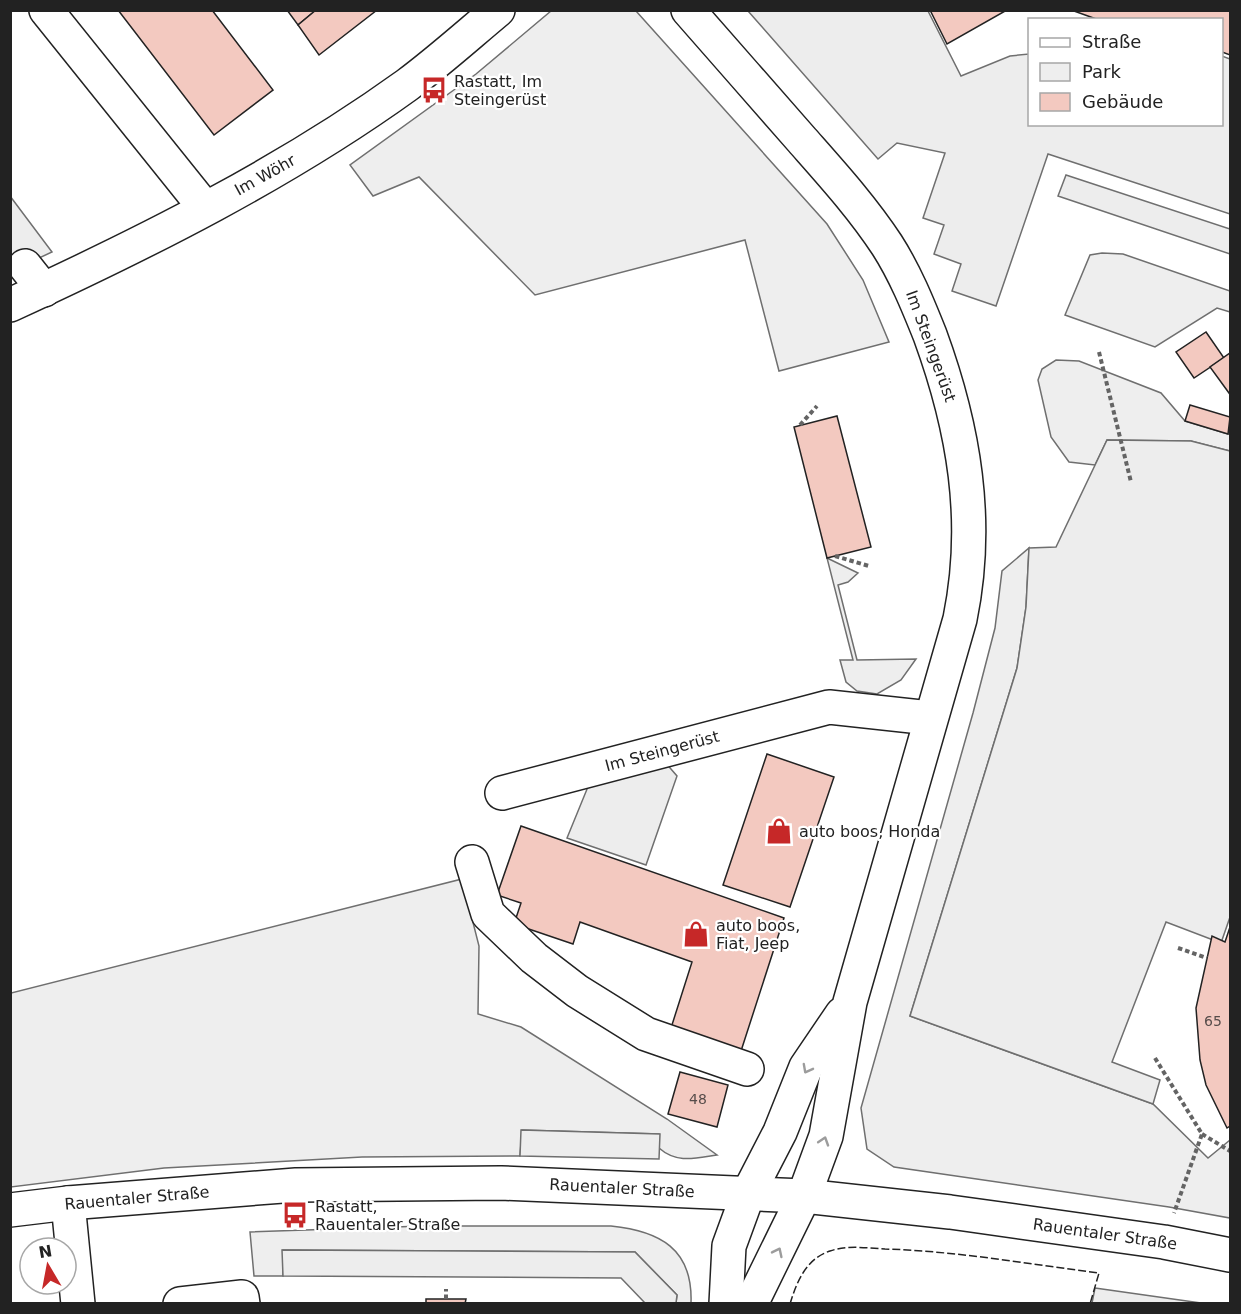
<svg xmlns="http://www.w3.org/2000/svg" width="1241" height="1314" font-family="'DejaVu Sans',sans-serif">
<rect width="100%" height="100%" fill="#fff"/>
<g fill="#eee" stroke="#6f6f6f" stroke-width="1.5">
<path d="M551,11H636L827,224L863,280L889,342L779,371L745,240L535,295L419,177L373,196L350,165L476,74Z"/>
<path d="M1102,253L1123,254L1230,291V312L1217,308L1155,347L1065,315L1090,255Z"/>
<path d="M1056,360L1079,361L1161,393L1185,421L1228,434L1230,426V451L1191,441L1107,440L1095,465L1069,462L1051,437L1038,380L1042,369Z"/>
<path d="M1029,548L1026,607L1017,668L910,1016L1153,1104L1208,1158L1230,1140V1218L1169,1207L894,1167L867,1149L861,1108L973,713L995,628L1002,571Z"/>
<path d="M827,558L858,573L848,582L838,585L857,660L916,659L901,680L877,694L857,691L846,682L840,660H853Z"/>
<path d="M462,879L479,946L478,1014L521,1027L667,1119L717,1155C696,1158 677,1164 659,1148V1134L522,1130L520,1156L362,1157L164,1168L11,1187V993Z"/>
<path d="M424,1226H611C660,1231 693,1249 691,1303H676L677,1295L635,1252L283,1250V1276H254L250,1232Z"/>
</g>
<g fill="#ededed" stroke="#6f6f6f" stroke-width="1.5">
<path d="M748,11H928L961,76L1010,56L1029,54L1030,124H1222V56L1230,59V214L1048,154L996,306L952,291L961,264L934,254L944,225L923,218L945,153L897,143L878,159Z"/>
<path d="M1066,175L1230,229V254L1058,196Z"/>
<path d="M10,196L52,252L11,271H10Z"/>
<path d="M1107,440L1191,441L1230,451V917L1221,943L1166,922L1112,1062L1160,1080L1153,1104L910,1016L1017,668L1026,607L1029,548L1056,547Z"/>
<path d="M658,754L677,776L646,865L567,838L594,772Z"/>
<path d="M521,1130L660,1134L659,1159L520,1156Z"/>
<path d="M282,1250L635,1252L677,1295L676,1303H645L621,1278L283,1276Z"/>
<path d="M1095,1288L1201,1303H1092Z"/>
</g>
<g fill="#f3c9c0" stroke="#222" stroke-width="1.5">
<path d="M118,10H212L273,90L214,135Z"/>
<path d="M287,10H316L298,25Z"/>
<path d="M316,10H377L319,55L298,25Z"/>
<path d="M930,10H1007L947,44Z"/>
<path d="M1230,10V55L1222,52V20H1099L1074,11Z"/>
<path d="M1206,332L1224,358L1194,378L1176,352Z"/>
<path d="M1230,353V392L1229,393L1210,367Z"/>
<path d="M1190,405L1230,417L1228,434L1185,421Z"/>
<path d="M837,416L871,547L827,558L794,427Z"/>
<path d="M767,754L834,777L790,907L723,885Z"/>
<path d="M521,826L784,918L741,1051L671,1028L692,962L580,922L573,944L514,924L521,903L497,895Z"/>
<path d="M1230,927V1126L1227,1128L1206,1085L1200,1060L1196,1008L1212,936L1225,942Z"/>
<path d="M680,1072L728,1085L717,1127L668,1114Z"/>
<path d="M426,1299H466L465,1304H426Z"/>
</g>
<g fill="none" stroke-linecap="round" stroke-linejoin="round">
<g stroke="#222" stroke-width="36">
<g id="minor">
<path d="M46,10L205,208"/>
<path d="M688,10C726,53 764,97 802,140C832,174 862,207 887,245C905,273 918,305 930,335C964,428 980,521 960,619L850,1002L826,1136L804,1196L751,1304"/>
<path d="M25,266L44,290"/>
<path d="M10,305C147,242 285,173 407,85C438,62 468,35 498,10"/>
<path d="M502,793L829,707L930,718"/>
<path d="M472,862L488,914L534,958L577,991L646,1034L747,1069"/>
<path d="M68,1203L78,1304"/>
<path d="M10,1210L68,1203L296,1185L501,1183L804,1196L950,1212L1164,1242L1230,1255"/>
<path d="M180,1304L242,1297L243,1304"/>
<path d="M726,1304L729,1246L748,1194L780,1132L806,1067L842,1014"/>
</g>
</g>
<g stroke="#646464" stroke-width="4" stroke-dasharray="4.5 3" stroke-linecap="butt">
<path d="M1099,352L1131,482"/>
<path d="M800,425L817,406"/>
<path d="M835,556L869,566"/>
<path d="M1178,948L1207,958"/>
<path d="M1155,1058L1202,1134L1174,1213"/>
<path d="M1202,1134L1230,1151"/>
<path d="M446,1299V1289"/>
</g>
<use href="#minor" stroke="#fff" stroke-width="33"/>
<path stroke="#222" stroke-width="1.5" stroke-dasharray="8 3" stroke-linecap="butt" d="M790,1304C797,1281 806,1259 830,1251C847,1245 867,1248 885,1249C956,1251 1028,1264 1099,1273L1090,1304"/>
</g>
<defs><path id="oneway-chevron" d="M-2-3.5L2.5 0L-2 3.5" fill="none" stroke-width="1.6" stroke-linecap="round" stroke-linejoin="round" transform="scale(1.5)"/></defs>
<g stroke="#9c9c9c">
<use href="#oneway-chevron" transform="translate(807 1069) rotate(118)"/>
<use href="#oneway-chevron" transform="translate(824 1141) rotate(-72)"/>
<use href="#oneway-chevron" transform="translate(778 1252) rotate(-64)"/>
</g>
<defs>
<g id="bus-bare" transform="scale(2.07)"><path d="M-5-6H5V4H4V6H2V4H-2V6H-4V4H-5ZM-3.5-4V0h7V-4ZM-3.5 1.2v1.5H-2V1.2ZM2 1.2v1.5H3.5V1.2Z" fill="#c62828" stroke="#fff" stroke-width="2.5" paint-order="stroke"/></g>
<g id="shop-bare" transform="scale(2.07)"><path d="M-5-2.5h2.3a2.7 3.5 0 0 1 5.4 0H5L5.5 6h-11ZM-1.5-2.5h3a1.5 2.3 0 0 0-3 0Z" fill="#c62828" stroke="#fff" stroke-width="2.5" paint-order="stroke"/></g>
</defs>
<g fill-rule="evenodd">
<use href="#bus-bare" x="434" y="90"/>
<use href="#shop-bare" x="779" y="831"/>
<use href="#shop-bare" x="696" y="934"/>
<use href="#bus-bare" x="295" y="1215"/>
</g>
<g text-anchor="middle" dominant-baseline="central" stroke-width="4.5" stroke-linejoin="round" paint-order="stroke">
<g font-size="14" fill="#564c4a">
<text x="1213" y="1021">65</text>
<text x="698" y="1099">48</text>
</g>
<g font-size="16" fill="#222" stroke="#fff" text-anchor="start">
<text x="454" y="81">Rastatt, Im<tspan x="454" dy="18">Steingerüst</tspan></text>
<text x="799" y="831">auto boos, Honda</text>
<text x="716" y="925">auto boos,<tspan x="716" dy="18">Fiat, Jeep</tspan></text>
<text x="315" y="1206">Rastatt,<tspan x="315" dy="18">Rauentaler Straße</tspan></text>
</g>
<g font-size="16" fill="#222" stroke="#fff">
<text transform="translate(265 175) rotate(-29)">Im Wöhr</text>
<text transform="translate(931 346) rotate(70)">Im Steingerüst</text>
<text transform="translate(662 751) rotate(-15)">Im Steingerüst</text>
<text transform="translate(622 1188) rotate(3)">Rauentaler Straße</text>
<text transform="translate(137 1198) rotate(-5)">Rauentaler Straße</text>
<text transform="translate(1105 1234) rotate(8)">Rauentaler Straße</text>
</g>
</g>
<rect width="1241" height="1314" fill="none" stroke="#222222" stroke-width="24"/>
<rect x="1028" y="18" width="195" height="108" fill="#ffffff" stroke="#a7a7a7" stroke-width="1.5"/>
<rect x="1040" y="38" width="30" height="9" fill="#ffffff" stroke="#a7a7a7" stroke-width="1.5"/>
<text x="1082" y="48" font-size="18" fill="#222222">Straße</text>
<rect x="1040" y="63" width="30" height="18" fill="#eeeeee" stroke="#a7a7a7" stroke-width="1.5"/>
<text x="1082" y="78" font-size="18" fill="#222222">Park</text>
<rect x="1040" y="93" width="30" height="18" fill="#f3c9c0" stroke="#a7a7a7" stroke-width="1.5"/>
<text x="1082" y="108" font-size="18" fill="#222222">Gebäude</text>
<g transform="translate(48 1266) rotate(350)"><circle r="28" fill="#ffffff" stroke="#a7a7a7" stroke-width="1.5"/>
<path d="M0-4.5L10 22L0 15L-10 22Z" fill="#c62828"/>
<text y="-9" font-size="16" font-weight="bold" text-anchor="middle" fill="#222222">N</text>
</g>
</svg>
